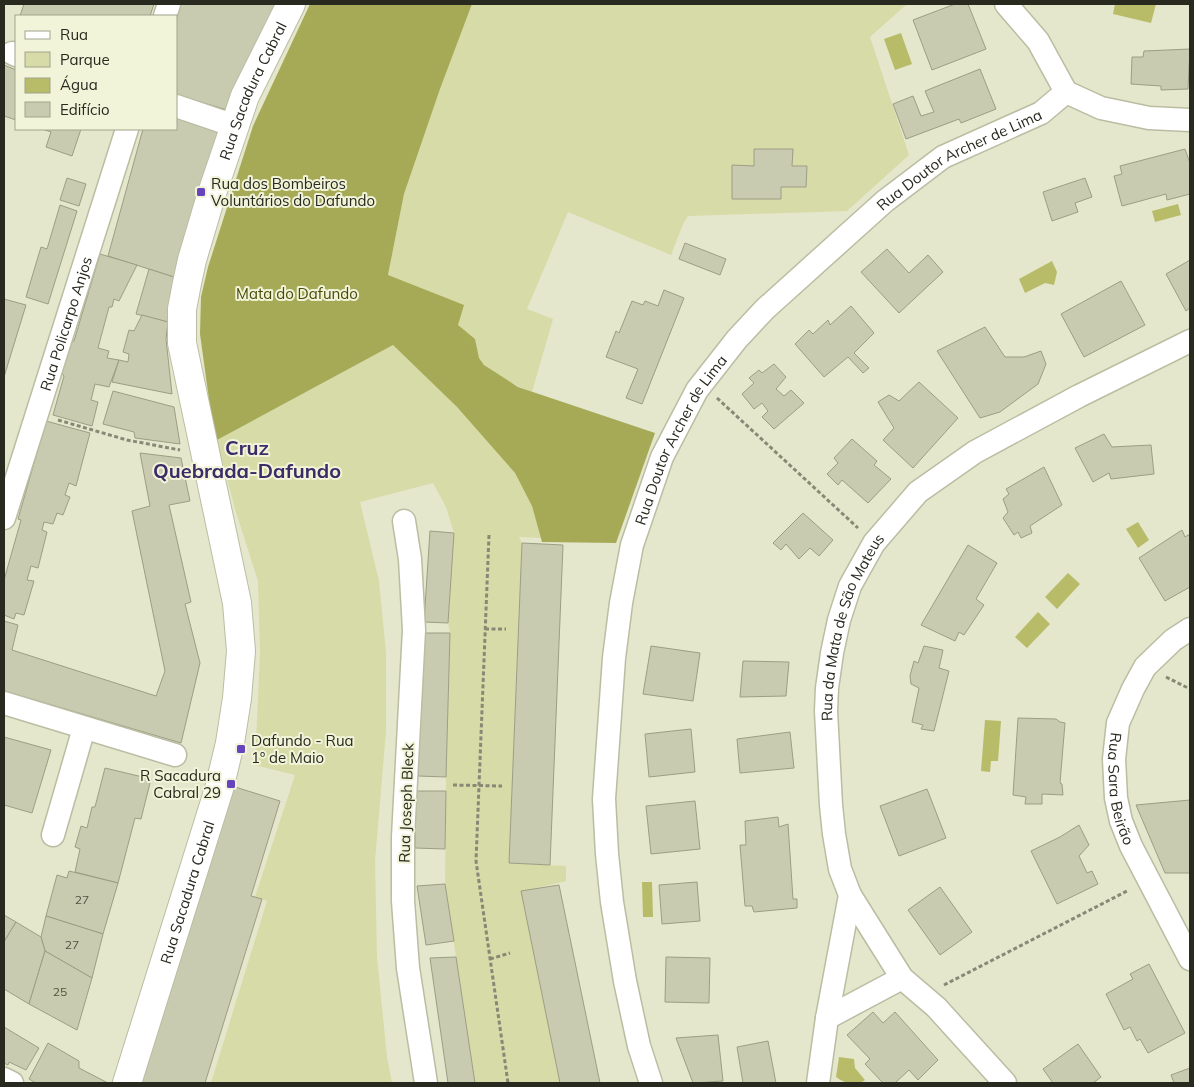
<svg xmlns="http://www.w3.org/2000/svg" width="1194" height="1087" font-family="Mulish,sans-serif">
<rect width="100%" height="100%" fill="#e4e7cb"/>
<g fill="#d7dba7">
<path d="M472,4H907L870,37L909,155L847,211L688,216L683,224L671,255L568,212L527,309L553,319L532,392C520,388 485,370 479,358C476,353 476,345 475,339L388,275L404,194L440,89Z"/>
<path d="M393,345L457,407L515,473L532,506L541,538L519,537L522,543L509,863L566,866V881L521,892L560,1083H475L445,884L446,777L450,633L448,623L454,533L446,507L433,483L360,502L379,581L386,653V731L375,861L377,957L387,1057L392,1083H211L267,901L255,897L295,775L255,765L260,653L258,581L235,509L217,440Z"/>
</g>
<path fill="#a6aa57" d="M310,4H472L440,89L404,194L388,275L464,305L458,325L475,339L479,358L484,365L518,387L655,433L616,543L542,542L532,506L515,473L457,407L393,345L217,440L210,407L200,334L201,297L208,267L253,126Z"/>
<g fill="#b8bc68">
<path d="M1115,4H1156L1151,23L1113,14Z"/>
<path d="M901,33L912,64L895,70L884,39Z"/>
<path d="M1178,204L1181,215L1155,222L1152,211Z"/>
<path d="M1052,261L1057,272L1054,285L1045,283L1025,293L1019,279Z"/>
<path d="M1138,522L1149,540L1138,548L1126,529Z"/>
<path d="M1068,573L1080,584L1057,609L1045,597Z"/>
<path d="M1038,612L1050,624L1027,648L1015,637Z"/>
<path d="M985,720L1001,721L998,761H991L990,772L981,771Z"/>
<path d="M642,882H652L653,917H643Z"/>
<path d="M839,1057L854,1059L855,1068L865,1080C856,1087 844,1083 836,1077Z"/>
</g>
<g fill="#c9cbb0" stroke="#9c9e84">
<path d="M24,4H154L150,16H20Z"/>
<path d="M181,4H278L231,111L176,95V18Z"/>
<path d="M955,4H968L986,49L932,70L913,20Z"/>
<path d="M1190,49L1188,89L1161,90V86L1131,84L1132,57H1143L1144,51Z"/>
<path d="M4,65L16,70V120L4,116Z"/>
<path d="M980,69L996,109L961,123L959,119L906,139L893,104L913,96L921,116L934,112L925,91Z"/>
<path d="M176,118L224,134L180,279L108,256L143,129H176Z"/>
<path d="M42,129H81L72,156L46,147L51,132Z"/>
<path d="M754,149H793L792,166H807L806,187H781V199H732V165L754,166Z"/>
<path d="M1185,149L1190,163V194L1167,200L1166,194L1122,206L1114,176L1122,174L1120,166Z"/>
<path d="M67,178L86,184L79,206L60,200Z"/>
<path d="M1085,178L1092,197L1075,203L1078,212L1052,221L1043,192Z"/>
<path d="M60,205L77,211L48,304L26,297L41,247L47,249Z"/>
<path d="M685,243L726,259L720,275L679,259Z"/>
<path d="M887,249L909,273L928,255L943,272L899,313L861,272Z"/>
<path d="M100,254L137,265L119,301L114,299L112,307H109L98,348L109,351L107,358L119,360L109,387L95,384L91,400L98,402L92,426L53,415L64,376L60,371L69,341H74Z"/>
<path d="M1190,260V308L1186,311L1166,274Z"/>
<path d="M149,269L180,279L168,322L136,314Z"/>
<path d="M1121,281L1145,325L1084,357L1061,314Z"/>
<path d="M664,290L684,298L642,404L626,398L638,369L606,357L616,331L619,333L632,301L643,305L645,301L658,306Z"/>
<path d="M4,299L26,305L4,377Z"/>
<path d="M851,306L874,333L854,353L869,368L863,373L848,357L824,377L795,344L809,330L813,334L828,320L830,325Z"/>
<path d="M142,315L168,322L166,339L172,394L112,382L119,360L128,362L129,354L123,352L129,330L134,331Z"/>
<path d="M985,327L1005,357H1024L1041,351L1046,364L1038,384L1000,412L980,418L937,351Z"/>
<path d="M774,364L786,377L776,389L784,396L791,390L804,403L774,429L762,417L768,411L762,403L754,409L742,394L754,383L749,378L759,370L762,373Z"/>
<path d="M919,382L958,418L913,468L883,440L894,428L878,402L889,395L899,401Z"/>
<path d="M113,391L174,407L180,444L135,438L134,432L103,424Z"/>
<path d="M46,421L90,433L76,486L69,483L65,495L70,497L63,515L57,513L53,524L44,522L42,530L47,532L38,568L31,566L27,580L34,581L24,615L16,613L14,619L4,615V580L21,520L18,519Z"/>
<path d="M1104,434L1112,447L1151,445L1154,474L1111,479L1109,473L1093,482L1075,448Z"/>
<path d="M852,439L877,461L874,465L891,479L868,503L842,480L838,485L827,474L838,463L834,458Z"/>
<path d="M140,453L181,458L190,501L169,505L191,602L185,604L200,663L181,743L4,691V621L18,625L12,650L156,696L165,671L132,511L150,506Z"/>
<path d="M1044,467L1062,505L1030,526L1032,533L1021,538L1018,532L1014,535L1003,518L1008,512L1003,499L1009,494L1006,489Z"/>
<path d="M803,513L833,540L819,556L810,548L799,559L786,544L781,550L773,543Z"/>
<path d="M1182,530L1185,537L1190,534V587L1165,601L1139,558Z"/>
<path d="M430,531L454,533L448,623L424,622Z"/>
<path d="M522,543L563,545L550,865L509,863Z"/>
<path d="M968,545L997,563L976,599L984,605L964,635L959,632L955,641L921,625Z"/>
<path d="M422,633H450L446,777L418,776Z"/>
<path d="M651,646L700,653L693,701L643,694Z"/>
<path d="M924,646L943,650L939,668L949,671L934,731L921,729L923,725L912,722L919,688L911,684L910,676L914,661L918,663Z"/>
<path d="M743,661L789,662L786,696L740,697Z"/>
<path d="M1018,718L1056,719L1060,722L1065,723L1060,783L1062,784L1063,795L1042,794V804H1025L1026,797L1013,795Z"/>
<path d="M691,729L695,772L649,777L645,734Z"/>
<path d="M790,732L794,768L740,773L737,739Z"/>
<path d="M4,737L51,750L32,813L4,805Z"/>
<path d="M105,768L151,779L141,819L135,818L118,883L75,872L80,849L75,847L81,826L87,828L92,807H95Z"/>
<path d="M232,786L280,801L251,896L262,899L205,1083H139Z"/>
<path d="M927,789L946,838L899,856L880,806Z"/>
<path d="M416,791H446L445,849L415,848Z"/>
<path d="M1190,800V873H1165L1136,805Z"/>
<path d="M695,801L700,849L651,854L646,806Z"/>
<path d="M778,817L779,827L788,824L793,899H797V908L754,912L752,906H745L740,845H746L745,821Z"/>
<path d="M1079,825L1089,845L1079,856L1087,873L1092,871L1098,884L1057,904L1031,851L1060,837Z"/>
<path d="M69,871L118,883L103,934L46,916L57,875L67,878Z"/>
<path d="M697,882L700,921L662,924L659,885Z"/>
<path d="M445,884L454,941L426,945L417,886Z"/>
<path d="M559,885L600,1083H560L521,891Z"/>
<path d="M940,887L972,932L940,955L908,910Z"/>
<path d="M4,915L16,922L4,942Z"/>
<path d="M46,916L103,934L92,978L45,951L41,937Z"/>
<path d="M16,922L41,937L45,951L29,1004L4,989V942Z"/>
<path d="M45,951L92,978L77,1030L29,1004Z"/>
<path d="M456,957L475,1083H448L430,958Z"/>
<path d="M666,957L710,958L709,1003L665,1002Z"/>
<path d="M1149,964L1185,1033L1148,1053L1140,1039L1137,1041L1130,1027L1124,1030L1106,994L1133,979L1130,974Z"/>
<path d="M873,1012L883,1023L895,1012L938,1060L918,1080L909,1070L895,1083H883L865,1064L870,1059L847,1035Z"/>
<path d="M4,1027L39,1048L26,1070L9,1062L8,1065L4,1063Z"/>
<path d="M718,1035L723,1081L693,1083L676,1038Z"/>
<path d="M768,1041L776,1083H743L737,1047Z"/>
<path d="M48,1043L79,1061V1068L108,1083H36L29,1079Z"/>
<path d="M1078,1044L1101,1077L1093,1083H1053L1043,1069Z"/>
<path d="M1190,1068V1083H1174L1171,1075Z"/>
</g>
<g fill="none" stroke-linecap="round" stroke-linejoin="round">
<g stroke="#bbbda3" stroke-width="25">
<g id="street">
<path d="M1006,4L1038,41L1066,92"/>
<path d="M165,16L169,4"/>
<path d="M12,53L16,55"/>
<path d="M1066,92L1101,108L1149,118L1190,120"/>
<path d="M176,106L235,126"/>
<path id="s1" d="M4,518L127,129"/>
<path d="M404,521L410,559L414,630L403,837V901L408,968L426,1083"/>
<path id="s2" d="M1190,629L1173,640L1145,667L1133,689L1118,723L1114,759L1116,798L1121,821L1131,846L1190,959"/>
<path d="M4,703L175,755"/>
<path d="M53,835L84,728"/>
<path d="M850,895L902,978L936,1007L1005,1083"/>
<path d="M827,1018L902,978"/>
<path d="M4,1079L12,1083"/>
<path id="s3" d="M651,1083L639,1046L625,981L612,902L607,854L604,799L614,658L621,603L632,545L662,457L697,390L737,339L765,309L885,201L943,157L1041,113L1066,92"/>
<path id="s4" d="M818,1083L827,1018L850,895L840,869L834,834L831,805L826,711L827,688L832,653L839,620L850,586L874,543L918,492L975,452L1079,396L1190,341"/>
</g>
</g>
<g stroke="#bbbda3" stroke-width="30">
<g id="secondary">
<path id="s5" d="M127,1083L219,789L230,743L237,698L241,651L237,603L182,343V309L187,283L192,260L211,196L245,96L291,4"/>
</g>
</g>
<g stroke="#878976" stroke-width="3" stroke-dasharray="4 2.5" stroke-linecap="butt">
<path d="M717,398L858,528"/>
<path d="M58,420L127,440L180,450"/>
<path d="M489,535L476,861L508,1083"/>
<path d="M485,629H506"/>
<path d="M1166,677L1190,689"/>
<path d="M453,785L502,786"/>
<path d="M490,959L510,953"/>
<path d="M944,985L1129,890"/>
</g>
<use href="#street" stroke="#fff" stroke-width="22"/>
<use href="#secondary" stroke="#fff" stroke-width="28"/>
</g>
<g fill="#6644bd" stroke="#f1f4d8" stroke-width="2">
<rect x="196" y="187" width="10" height="10" rx="2.5"/>
<rect x="236" y="744" width="10" height="10" rx="2.5"/>
<rect x="226" y="779" width="10" height="10" rx="2.5"/>
</g>
<g text-anchor="middle" dominant-baseline="central" stroke-width="4" stroke-linejoin="round" paint-order="stroke">
<g font-size="12" fill="#505243">
<text x="82" y="899">27</text>
<text x="72" y="944">27</text>
<text x="60" y="991">25</text>
</g>
<g font-size="15" fill="#28291f" stroke="#f1f4d8">
<text stroke="none"><textPath href="#s5" startOffset="1026">Rua Sacadura Cabral</textPath></text>
<text stroke="none"><textPath href="#s3" startOffset="1066">Rua Doutor Archer de Lima</textPath></text>
<text stroke="none"><textPath href="#s1" startOffset="204">Rua Policarpo Anjos</textPath></text>
<text stroke="none"><textPath href="#s3" startOffset="661">Rua Doutor Archer de Lima</textPath></text>
<text stroke="none"><textPath href="#s4" startOffset="466">Rua da Mata de São Mateus</textPath></text>
<text stroke="none"><textPath href="#s2" startOffset="188">Rua Sara Beirão</textPath></text>
<text transform="translate(406 803) rotate(-88)">Rua Joseph Bleck</text>
<text stroke="none"><textPath href="#s5" startOffset="200">Rua Sacadura Cabral</textPath></text>
</g>
<g font-size="15" fill="#28291f" stroke="#f1f4d8" text-anchor="start">
<text x="211" y="183">Rua dos Bombeiros<tspan x="211" dy="17">Voluntários do Dafundo</tspan></text>
<text x="251" y="740">Dafundo - Rua<tspan x="251" dy="17">1º de Maio</tspan></text>
<text x="221" y="775" text-anchor="end">R Sacadura<tspan x="221" dy="17">Cabral 29</tspan></text>
</g>
<g font-size="15" fill="#494b09" stroke="#f1f4d8">
<text x="297" y="293">Mata do Dafundo</text>
</g>
<g font-size="20" font-weight="bold" fill="#3a2c67" stroke="#f1f4d8">
<text x="247" y="447">Cruz<tspan x="247" dy="23">Quebrada-Dafundo</tspan></text>
</g>
</g>
<rect width="1194" height="1087" fill="none" stroke="#28291f" stroke-width="10"/>
<rect x="15" y="15" width="162" height="115" fill="#f1f4d8" stroke="#a1a38e"/>
<rect x="25" y="31" width="25" height="8" fill="#ffffff" stroke="#a1a38e"/>
<text x="60" y="40" font-size="15" fill="#28291f">Rua</text>
<rect x="25" y="52" width="25" height="15" fill="#d7dba7" stroke="#a1a38e"/>
<text x="60" y="65" font-size="15" fill="#28291f">Parque</text>
<rect x="25" y="78" width="25" height="15" fill="#b8bc68" stroke="#a1a38e"/>
<text x="60" y="90" font-size="15" fill="#28291f">Água</text>
<rect x="25" y="102" width="25" height="15" fill="#c9cbb0" stroke="#a1a38e"/>
<text x="60" y="115" font-size="15" fill="#28291f">Edifício</text>
</svg>
